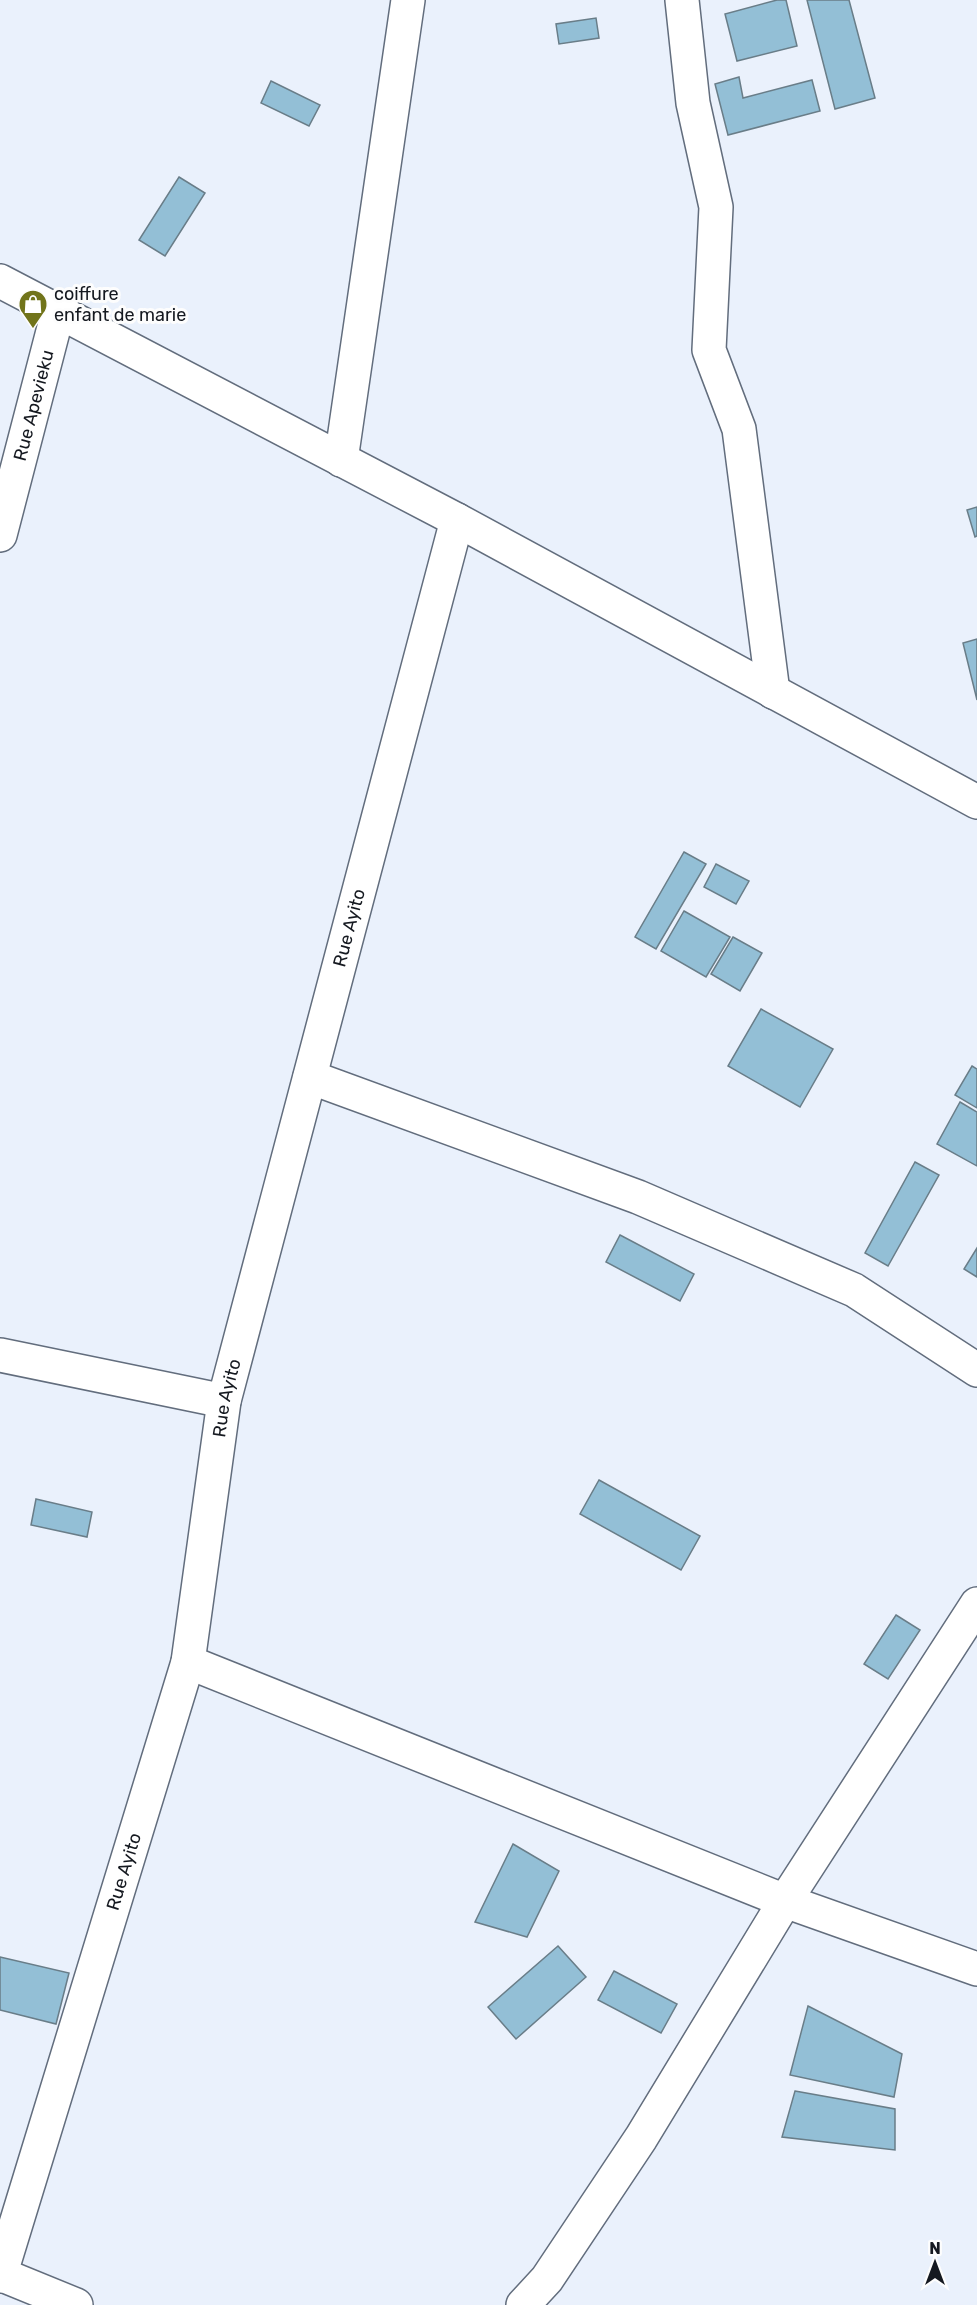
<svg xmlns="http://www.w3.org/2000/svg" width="977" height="2305" font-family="Rubik,sans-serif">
<rect width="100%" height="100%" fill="#eaf1fc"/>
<g fill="#93bfd6" stroke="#697d88" stroke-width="1.5">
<path d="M777,0H786L797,46L737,61L725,14Z"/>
<path d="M807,0H849L875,98L835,109Z"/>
<path d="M596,18L599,38L559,44L556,24Z"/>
<path d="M739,77L743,98L812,80L820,111L728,135L715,84Z"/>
<path d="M271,81L320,105L309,126L261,103Z"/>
<path d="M179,177L205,193L165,256L139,240Z"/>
<path d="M977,507V536L975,537L967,510Z"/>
<path d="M977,639V700L963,643Z"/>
<path d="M684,852L706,864L656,949L635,937Z"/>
<path d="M716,864L749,881L736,904L704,887Z"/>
<path d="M684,911L730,937L706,977L661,951Z"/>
<path d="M733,937L762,953L740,991L711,974Z"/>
<path d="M761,1009L833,1049L800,1107L728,1066Z"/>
<path d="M972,1066L977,1069V1108L955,1095Z"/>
<path d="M960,1102L977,1112V1166L937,1144Z"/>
<path d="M915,1162L939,1175L888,1266L865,1253Z"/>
<path d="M620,1235L694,1274L680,1301L606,1262Z"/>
<path d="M977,1248V1277L964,1269Z"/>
<path d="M599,1480L700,1536L681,1570L580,1514Z"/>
<path d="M36,1499L92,1512L87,1537L31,1525Z"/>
<path d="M896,1615L920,1630L888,1679L864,1664Z"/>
<path d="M513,1844L559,1871L527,1937L475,1922Z"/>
<path d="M558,1946L586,1977L516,2039L488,2007Z"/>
<path d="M0,1957L69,1973L56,2024L0,2010Z"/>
<path d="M614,1971L677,2004L661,2033L598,2000Z"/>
<path d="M808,2006L902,2054L894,2097L790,2075Z"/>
<path d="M795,2091L895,2109V2150L782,2137Z"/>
</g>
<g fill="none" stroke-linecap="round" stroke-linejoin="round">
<g stroke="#626d7d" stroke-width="36">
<g id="street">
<path d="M682,0L693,103L716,207L709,350L739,429L773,692"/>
<path d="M0,281L457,520L977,802"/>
<path d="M341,460L408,0"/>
<path id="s1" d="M0,535L58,312"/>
<path d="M310,1077L638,1197L854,1290L977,1370"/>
<path d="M0,1355L224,1401"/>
<path d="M188,1662L785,1901L977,1969"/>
<path d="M0,2274L76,2305"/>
<path id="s2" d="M0,2276L188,1662L224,1401L457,520"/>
<path d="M523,2305L547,2279L641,2138L785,1901L977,1604"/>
</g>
</g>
<use href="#street" stroke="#fff" stroke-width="33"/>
</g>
<defs>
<g id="shop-pin" transform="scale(1.5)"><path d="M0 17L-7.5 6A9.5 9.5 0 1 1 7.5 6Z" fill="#71741a" stroke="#fdfdfd"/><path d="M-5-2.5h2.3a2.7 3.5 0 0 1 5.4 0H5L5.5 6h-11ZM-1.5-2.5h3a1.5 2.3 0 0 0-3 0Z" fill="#fff"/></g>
</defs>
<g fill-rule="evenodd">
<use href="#shop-pin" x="33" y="304"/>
</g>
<g text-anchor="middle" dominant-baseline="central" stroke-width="6" stroke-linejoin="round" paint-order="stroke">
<g font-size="18" fill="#151920" stroke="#fdfdfd" text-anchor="start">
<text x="54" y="294">coiffure<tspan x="54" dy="21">enfant de marie</tspan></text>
</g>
<g font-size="18" fill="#151920" stroke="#fdfdfd">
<text stroke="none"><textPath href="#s1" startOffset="134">Rue Apevieku</textPath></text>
<text stroke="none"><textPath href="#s2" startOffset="1395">Rue Ayito</textPath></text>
<text stroke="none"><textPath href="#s2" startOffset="909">Rue Ayito</textPath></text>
<text stroke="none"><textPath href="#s2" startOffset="423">Rue Ayito</textPath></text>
</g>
</g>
<g transform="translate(935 2263)" stroke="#fdfdfd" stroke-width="4.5" paint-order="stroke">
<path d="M0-4.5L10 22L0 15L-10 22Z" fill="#151920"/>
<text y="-9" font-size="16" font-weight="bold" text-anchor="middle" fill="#151920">N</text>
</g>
</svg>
